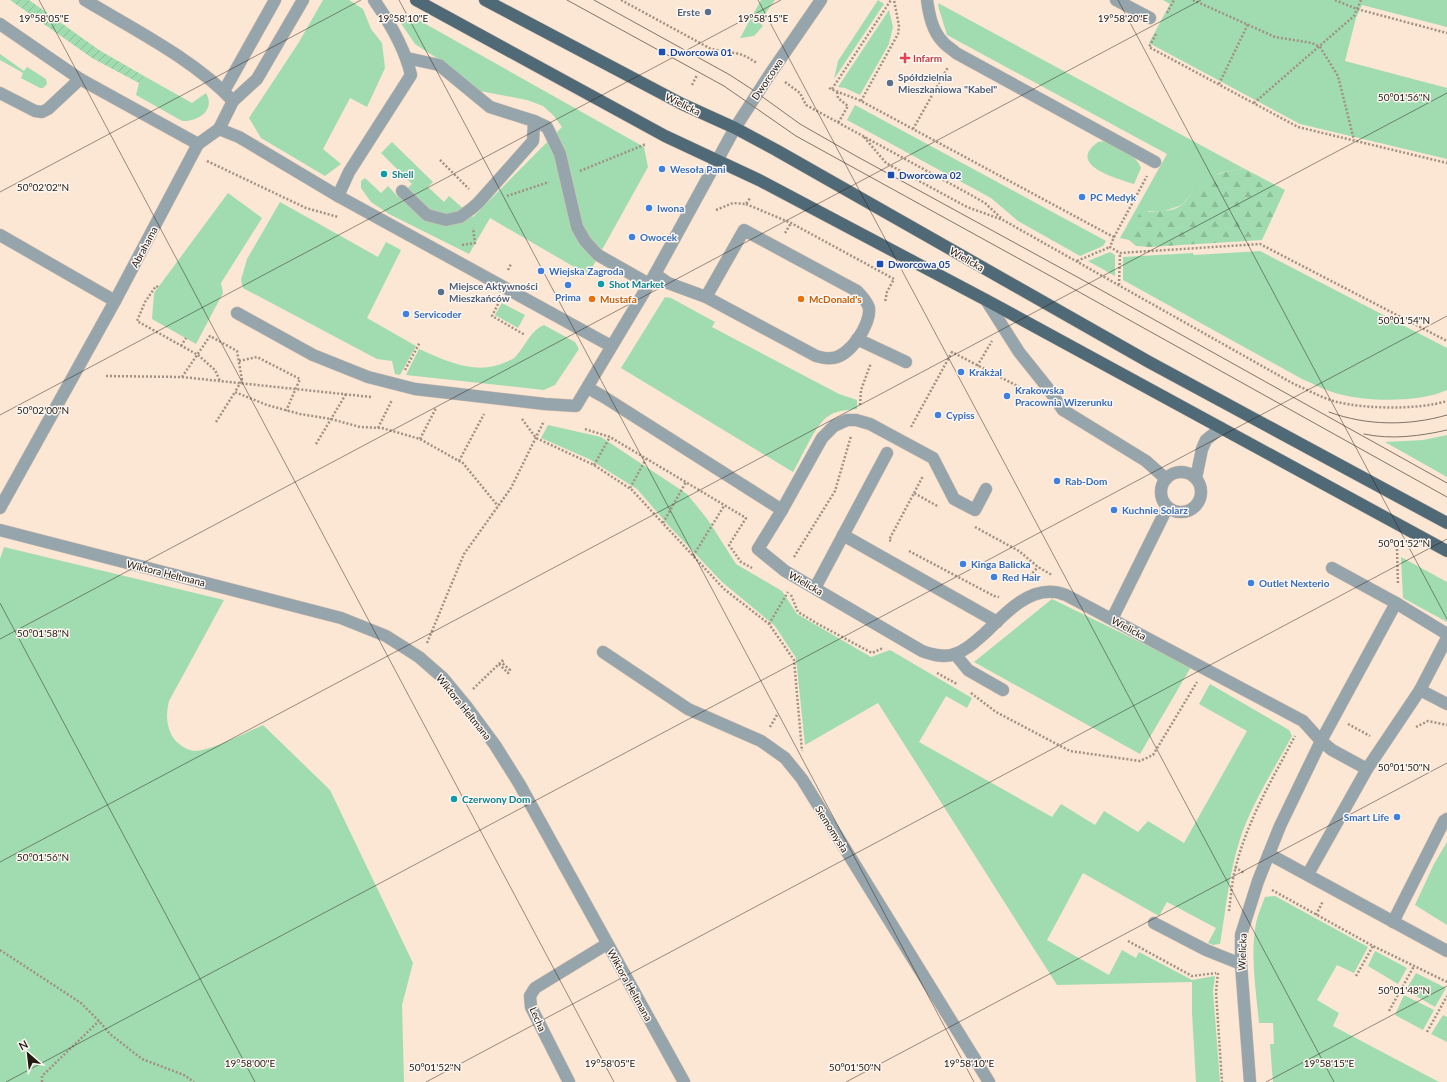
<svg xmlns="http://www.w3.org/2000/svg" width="1447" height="1082" font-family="Lato,sans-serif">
<defs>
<pattern id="forest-firs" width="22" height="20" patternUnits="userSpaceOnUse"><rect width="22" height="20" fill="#a0dcaf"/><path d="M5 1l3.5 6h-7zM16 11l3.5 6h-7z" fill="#8abc96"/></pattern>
<pattern id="garden-furrows" width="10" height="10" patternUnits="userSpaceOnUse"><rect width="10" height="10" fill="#a0dcaf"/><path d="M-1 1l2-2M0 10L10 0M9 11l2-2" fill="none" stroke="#8abc96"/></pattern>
</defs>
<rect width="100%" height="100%" fill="#fce6d4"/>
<g fill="#a0dcaf">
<path d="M323,0H349L363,9L371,29L382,43L385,68L367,107L350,98L323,149L341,164L325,176L261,138L249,118L299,42Z"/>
<path d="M761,0H775L759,22L763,26L754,36L740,38Z"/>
<path d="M878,0L884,4L834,79L838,61Z"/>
<path d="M1163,0H1447V27L1362,5L1356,18L1345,61L1447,88V159L1300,124L1149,43L1170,4Z"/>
<path d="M938,3L1243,168L1220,173L1198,185L1182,205L1162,212L1149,211L1129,231V240L1120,238L1167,154L947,35L939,9Z"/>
<path d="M889,10L893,27L889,44L860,95L845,88L838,87Z"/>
<path d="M415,18L644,147L648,167L588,275L490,218L469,254L389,214L371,202L361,188V181L365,178L381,193L388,186L398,197L412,184L381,153L392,142L433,182L428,187L444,202L449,196L473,217L562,127L554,116L543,106L527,100L475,90L443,62L415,44L400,22Z"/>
<path d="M0,54L24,71L27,67L46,79L47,84L43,88H40L21,78L23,73L0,60Z"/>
<path d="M144,76L192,103L206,93C216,110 198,122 182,121L136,95L139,83Z"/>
<path d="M855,105L1106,241L1103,246L1080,256L1018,221L991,198L847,120Z"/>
<path d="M1105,141C1118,148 1136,154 1141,168L1134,184C1116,178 1066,165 1098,142Z"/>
<path d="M228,193L262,218L221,283L223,293L196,344L152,319L154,293Z"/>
<path d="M280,202L378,257L386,242L401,250L367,318L416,346L400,375L395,374L392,361L377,359L243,288L241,280L247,259Z"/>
<path d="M1260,251L1447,348V390C1422,402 1370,402 1343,395C1328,392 1316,385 1302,379L1123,280V257L1193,253L1194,255Z"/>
<path d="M1110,252L1115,255V276L1088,261Z"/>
<path d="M665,297L671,298L715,322L712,327L839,394L857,400V409C847,410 836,410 827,417C814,427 802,457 793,472L621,368Z"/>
<path d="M502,303L525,315L518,328L495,315Z"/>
<path d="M544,325L575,342L579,349L555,385L544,390L406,375L419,349C446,361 477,376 506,362C510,360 514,359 516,356C526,345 531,330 544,325Z"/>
<path d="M548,425L601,437L687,494L708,520L736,564L782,591L797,614L871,657L890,650L972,698L967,708L946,696L919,742L1052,817L1061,804L1095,825L1104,811L1138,832L1148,821L1184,843L1247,731L1199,704L1210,684L1289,730L1292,736C1274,769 1252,803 1240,839C1229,873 1226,909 1220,944L1213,945L1208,943L1216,928L1167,902L1159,916L1083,873L1047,940L1109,975L1122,950L1136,958L1139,952L1192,980L1215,976L1213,991L1220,1082H1196L1192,1013V982L1057,985L878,703L805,745L796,658L775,626L722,582L670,527L637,489L589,459L541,438Z"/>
<path d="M1447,435V477L1385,442L1423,440Z"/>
<path d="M4,547L224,600L169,701C166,714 166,724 172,736C176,743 186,750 194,751C208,752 248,732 263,725L330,790L413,963L402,1005L404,1082H0V559Z"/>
<path d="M1401,557L1447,582V622L1403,598Z"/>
<path d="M1052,599L1191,667L1140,754L974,662Z"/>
<path d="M1447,842V925L1415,905L1434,864Z"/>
<path d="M1275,896L1368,947L1354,973L1337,965L1317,1000L1339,1013L1333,1026L1439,1082H1273L1270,1044H1274L1273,1023H1259C1256,990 1250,956 1256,923C1258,914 1262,905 1265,897Z"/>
<path d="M1375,951L1407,968L1398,984L1368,966Z"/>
<path d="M1416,973L1446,988L1435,1007L1406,990Z"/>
<path d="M1404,995L1434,1010L1423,1030L1395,1015Z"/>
<path d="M1443,1015L1447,1017V1042L1431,1034Z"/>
</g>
<path fill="url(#forest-firs)" d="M1243,168L1285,190L1262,240L1150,247L1136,246L1129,240V231L1140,213C1153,210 1170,214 1182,205C1188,200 1191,191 1197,185C1208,175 1229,171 1243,168Z"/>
<path fill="url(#garden-furrows)" d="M10,0H29L99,50L144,76L139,83L92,58Z"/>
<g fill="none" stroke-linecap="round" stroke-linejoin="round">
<g stroke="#d5c1b1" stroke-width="13">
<g id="minor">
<path d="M85,0C133,29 195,60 233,101"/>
<path d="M927,0C929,14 932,31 943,42C946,46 952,49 956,53L1155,162"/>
<path d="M1116,0L1150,18"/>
<path d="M0,24L80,79L48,109L42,112L35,111L0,93"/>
<path d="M407,58L439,65L490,107L534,121L547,127L560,154L577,227L585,241L598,255L649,284"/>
<path d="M80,79L198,144"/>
<path d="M224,91L275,0"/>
<path d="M219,129L239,137L338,196L611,346"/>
<path d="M402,191L427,215L446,220L460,217L471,209L478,203L533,141L534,121"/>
<path d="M338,196L349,172L411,75C405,48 390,23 374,0"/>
<path d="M0,235L115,301"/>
<path d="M655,274L668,283L706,297L816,356C820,357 826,359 831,358C849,358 871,325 869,308C867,301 862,296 857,291L744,230L706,297"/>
<path d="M986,300L1019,352L1047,387L1063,410L1146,461L1166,479"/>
<path d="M237,313L313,355L368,377L415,389L545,404L576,406L655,274L735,128L770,74L821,0"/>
<path d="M857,339L906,362"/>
<path d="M588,388L604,397L782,510L758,549L785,571L922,651C933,655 944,658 955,654C967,650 976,641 985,633C1003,616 1026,589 1054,592C1058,592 1062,594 1066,595L1303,721L1321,741L1332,750L1367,769"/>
<circle cx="1181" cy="492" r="20"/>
<path d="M1196,478L1202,449L1206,440L1221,428"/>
<path d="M0,508L115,301L198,144L219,129L233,101L257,79L303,0"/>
<path d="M782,510L822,438L834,426L847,420H856L870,424L933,458L954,499L975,510L986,489"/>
<path d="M0,530L341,618L386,636L419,657L443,678L467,707L495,745L520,785L684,1082"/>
<path d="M843,535L997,622"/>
<path d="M1332,568L1396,603L1447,634"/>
<path d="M815,588L887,453"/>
<path d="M1112,619L1167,508"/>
<path d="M603,652L688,709L761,741L785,758L802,779L989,1082"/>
<path d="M955,654L968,670L1003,690"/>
<path d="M1420,690L1447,704"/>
<path d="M1269,854L1447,951"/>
<path d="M1308,874L1367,769L1420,690L1447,638"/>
<path d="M1393,922L1444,821L1447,819"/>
<path d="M1154,923L1206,950L1241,964"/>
<path d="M569,1082L531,1007L530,996L535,988L607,944"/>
<path d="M1250,1082L1241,964V935L1258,881L1280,826L1321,741L1396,603"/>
</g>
</g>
<g stroke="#d5c1b1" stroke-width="13">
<g id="major">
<path d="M416,0L665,136L759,180L986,300L1447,551"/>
<path d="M485,0L682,104L735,128L776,150L1149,362L1447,523"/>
</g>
</g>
<g stroke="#a29183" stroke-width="2.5" stroke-dasharray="2 2" stroke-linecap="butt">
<path d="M621,0L711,49L740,54L747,57L757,63"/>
<path d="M1193,0L1275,37L1312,43L1320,47L1338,76L1354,140"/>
<path d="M1335,0L1357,9L1447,33"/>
<path d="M1167,13L1174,0"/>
<path d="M1156,34L1149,47L1298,127L1447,163"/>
<path d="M707,56L711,49"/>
<path d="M785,82L800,93L806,105L971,195L985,203L1001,218"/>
<path d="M1219,84L1248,24"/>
<path d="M692,85L697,75"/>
<path d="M829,88C839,93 850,96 861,101L1106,233L1114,237L1110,247L1120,253L1260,244L1447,341"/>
<path d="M832,89L891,0"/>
<path d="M837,92L838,98L848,106L838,123"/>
<path d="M861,101L898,34L899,26L894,0"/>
<path d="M1254,103L1354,16L1361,0"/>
<path d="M913,129L948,67"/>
<path d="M864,137L886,163L967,207L1003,220L1294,384C1308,390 1322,398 1337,402C1367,409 1418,410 1447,401"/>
<path d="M440,160L469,189"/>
<path d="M207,161L306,208L338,217"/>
<path d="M580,171L646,144"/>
<path d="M507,196L549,182"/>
<path d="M746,204L791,223L894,279L887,292L885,302"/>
<path d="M716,210L733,203L746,204L750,198"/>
<path d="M785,233L791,223"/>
<path d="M1114,237L1147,176"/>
<path d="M462,245L475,243L473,228"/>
<path d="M1077,261L1110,247"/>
<path d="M508,270L511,264"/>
<path d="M1119,285L1120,253"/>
<path d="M158,287L156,286L145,302L137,321L198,355L215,370L220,381"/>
<path d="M498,304L492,316L525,335"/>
<path d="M181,346L186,338"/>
<path d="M239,361L257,357L300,379L286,411"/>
<path d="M405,370L420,342"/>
<path d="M973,373L992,341"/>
<path d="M106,376L182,377L371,397"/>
<path d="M182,377L210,336L237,351L242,380L235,392L267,405L300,414L331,419L360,427L382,428L420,439L459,461L462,462L498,506"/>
<path d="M860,405L861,390L871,363"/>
<path d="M522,419L536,438L594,465L632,490L724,589L769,624L794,660L802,751"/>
<path d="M216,422L235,392"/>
<path d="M911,427L952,352L1027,391"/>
<path d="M378,428L392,400"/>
<path d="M585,429L610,437L746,518L729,545L741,562L752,568"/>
<path d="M420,439L436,408"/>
<path d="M316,444L346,394"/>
<path d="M459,461L484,414"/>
<path d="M594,465L610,437"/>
<path d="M630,488L646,459"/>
<path d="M914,493L923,476"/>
<path d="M663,523L686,482"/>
<path d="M975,527L1019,551L1038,567L1052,575"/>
<path d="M891,541L889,540L914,493L939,507"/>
<path d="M1397,549L1398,585"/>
<path d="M909,551L994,596L999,597"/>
<path d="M693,556L724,506"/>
<path d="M794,557L835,491L851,436"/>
<path d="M1027,579L1038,567"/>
<path d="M791,595L798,612L818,624L872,653L883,648"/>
<path d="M769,624L788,592"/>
<path d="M427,643L464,554L511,488L544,421"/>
<path d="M499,664L508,673L510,670L502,663L503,661"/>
<path d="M937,673L957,684"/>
<path d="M473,689L503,660"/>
<path d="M971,693L996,712L1070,751L1140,761L1153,755L1197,682"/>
<path d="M1348,724L1370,736"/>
<path d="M770,727L778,713"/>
<path d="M1416,727L1428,721L1447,725"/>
<path d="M1235,867L1244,873"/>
<path d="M1272,890L1373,946L1447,982"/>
<path d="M1229,911C1231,896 1232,880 1236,866C1248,819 1273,778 1295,736"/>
<path d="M1316,915L1323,901"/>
<path d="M1128,941L1192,976L1216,973"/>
<path d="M0,950L81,1003L99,1021L110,1034L142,1059L184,1075L194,1082"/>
<path d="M1218,973L1216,992L1222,1082"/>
<path d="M1356,976L1373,946"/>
<path d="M1389,1011L1414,966"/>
<path d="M1427,1032L1447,996"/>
<path d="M42,1082V1076L99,1021"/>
</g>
<use href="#minor" stroke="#96a4ab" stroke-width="12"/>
<use href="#major" stroke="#506976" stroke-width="12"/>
<g stroke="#837468" stroke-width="1">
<path d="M567,0L724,86L796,136L1054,278L1447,497"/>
<path d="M594,0L730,75L753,90L800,124L856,156L1101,290L1447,483"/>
<path d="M1329,412C1367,426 1409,426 1447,415"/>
<path d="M1364,434C1391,440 1421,436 1447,430"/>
</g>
</g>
<path fill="none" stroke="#221911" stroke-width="1" stroke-opacity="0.45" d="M39,0L614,1082M399,0L974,1082M758,0L1334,1082M1118,0L1447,619M0,192L361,0M0,415L781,0M0,603L255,1082M0,639L1201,0M0,862L1447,93M6,1082L1447,316M426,1082L1447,539M846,1082L1447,763M1266,1082L1447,986"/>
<g fill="#5c6f8a" stroke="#fcf7f2" stroke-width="1.5">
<circle cx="708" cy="12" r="4"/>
<circle cx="890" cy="83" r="4"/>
<circle cx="441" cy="292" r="4"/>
</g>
<g fill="#1a4fb4" stroke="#fcf7f2" stroke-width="1.5">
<rect x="658" y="48" width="8" height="8" rx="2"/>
<rect x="887" y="171" width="8" height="8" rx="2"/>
<rect x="876" y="260" width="8" height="8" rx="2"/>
</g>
<path fill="#e0444e" stroke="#fcf7f2" stroke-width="1.5" d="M903 52h4v4h4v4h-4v4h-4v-4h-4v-4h4z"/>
<g fill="#3f7fe0" stroke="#fcf7f2" stroke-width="1.5">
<circle cx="662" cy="169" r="4"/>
<circle cx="1082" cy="197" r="4"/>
<circle cx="649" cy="208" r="4"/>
<circle cx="632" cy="237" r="4"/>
<circle cx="541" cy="271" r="4"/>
<circle cx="568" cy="285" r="4"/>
<circle cx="406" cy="314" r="4"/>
<circle cx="961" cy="372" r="4"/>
<circle cx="1007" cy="396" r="4"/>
<circle cx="938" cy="415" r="4"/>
<circle cx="1057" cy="481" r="4"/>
<circle cx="1114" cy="510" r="4"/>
<circle cx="963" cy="564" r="4"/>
<circle cx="994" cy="577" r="4"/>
<circle cx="1251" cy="583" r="4"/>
<circle cx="1397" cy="817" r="4"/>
</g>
<g fill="#0f9aa8" stroke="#fcf7f2" stroke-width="1.5">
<circle cx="384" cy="174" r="4"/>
<circle cx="601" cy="284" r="4"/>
<circle cx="454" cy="799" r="4"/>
</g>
<g fill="#e8710a" stroke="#fcf7f2" stroke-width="1.5">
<circle cx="592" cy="299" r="4"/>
<circle cx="801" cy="299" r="4"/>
</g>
<g text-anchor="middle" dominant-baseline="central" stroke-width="3" stroke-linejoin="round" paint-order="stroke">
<g font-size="10" font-weight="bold" fill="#4e5e75" stroke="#fcf7f2" text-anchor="start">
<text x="700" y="12" text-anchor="end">Erste</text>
<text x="898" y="77">Spółdzielnia<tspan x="898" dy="12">Mieszkaniowa "Kabel"</tspan></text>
<text x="449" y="286">Miejsce Aktywności<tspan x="449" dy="12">Mieszkańców</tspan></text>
</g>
<g font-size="10" font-weight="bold" fill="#164399" stroke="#fcf7f2" text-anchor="start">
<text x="670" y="52">Dworcowa 01</text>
<text x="899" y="175">Dworcowa 02</text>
<text x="888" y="264">Dworcowa 05</text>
</g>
<g font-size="10" font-weight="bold" fill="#be3a42" stroke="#fcf7f2" text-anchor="start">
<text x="913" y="58">Infarm</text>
</g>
<g font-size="10" fill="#221911" stroke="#fcf7f2">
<text transform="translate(767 79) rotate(-56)">Dworcowa</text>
<text transform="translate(683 104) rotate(26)">Wielicka</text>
<text transform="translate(144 247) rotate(-62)">Abrahama</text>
<text transform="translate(967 259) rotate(30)">Wielicka</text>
<text transform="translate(166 573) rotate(14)">Wiktora Heltmana</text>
<text transform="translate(806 583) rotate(30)">Wielicka</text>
<text transform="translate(1129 628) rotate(28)">Wielicka</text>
<text transform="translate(464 707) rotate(51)">Wiktora Heltmana</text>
<text transform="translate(832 829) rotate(58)">Siemomysła</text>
<text transform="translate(1242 952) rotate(-88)">Wielicka</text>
<text transform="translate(630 985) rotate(61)">Wiktora Heltmana</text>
<text transform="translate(538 1019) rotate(66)">Lecha</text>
</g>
<g font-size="10" font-weight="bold" fill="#366cbe" stroke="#fcf7f2" text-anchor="start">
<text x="670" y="169">Wesoła Pani</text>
<text x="1090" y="197">PC Medyk</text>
<text x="657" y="208">Iwona</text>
<text x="640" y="237">Owocek</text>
<text x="549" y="271">Wiejska Zagroda</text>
<text x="568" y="297" text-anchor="middle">Prima</text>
<text x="414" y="314">Servicoder</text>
<text x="969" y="372">Krakżal</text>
<text x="1015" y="390">Krakowska<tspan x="1015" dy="12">Pracownia Wizerunku</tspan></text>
<text x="946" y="415">Cypiss</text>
<text x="1065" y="481">Rab-Dom</text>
<text x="1122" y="510">Kuchnie Solarz</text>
<text x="971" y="564">Kinga Balicka</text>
<text x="1002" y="577">Red Hair</text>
<text x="1259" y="583">Outlet Nexterio</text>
<text x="1389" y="817" text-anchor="end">Smart Life</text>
</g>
<g font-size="10" font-weight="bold" fill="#0d838f" stroke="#fcf7f2" text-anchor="start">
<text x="392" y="174">Shell</text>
<text x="609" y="284">Shot Market</text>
<text x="462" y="799">Czerwony Dom</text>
</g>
<g font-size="10" font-weight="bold" fill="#c56008" stroke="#fcf7f2" text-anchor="start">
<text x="600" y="299">Mustafa</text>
<text x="809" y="299">McDonald's</text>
</g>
</g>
<g font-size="10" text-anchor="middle" fill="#221911" stroke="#fcf7f2" stroke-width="3" stroke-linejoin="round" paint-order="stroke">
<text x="44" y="22">19°58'05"E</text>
<text x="403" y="22">19°58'10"E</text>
<text x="763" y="22">19°58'15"E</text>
<text x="1123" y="22">19°58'20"E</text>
<text x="1404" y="101">50°01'56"N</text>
<text x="43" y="191">50°02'02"N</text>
<text x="1404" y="324">50°01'54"N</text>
<text x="43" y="414">50°02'00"N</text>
<text x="1404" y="547">50°01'52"N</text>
<text x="43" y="637">50°01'58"N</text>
<text x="1404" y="771">50°01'50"N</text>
<text x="43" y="861">50°01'56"N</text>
<text x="1404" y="994">50°01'48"N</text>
<text x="250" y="1067">19°58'00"E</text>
<text x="610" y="1067">19°58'05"E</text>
<text x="969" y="1067">19°58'10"E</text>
<text x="1329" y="1067">19°58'15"E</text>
<text x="435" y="1071">50°01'52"N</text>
<text x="855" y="1071">50°01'50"N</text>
</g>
<g transform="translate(28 1054) rotate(332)" stroke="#fcf7f2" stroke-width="3" paint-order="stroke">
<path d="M0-3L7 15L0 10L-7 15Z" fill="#221911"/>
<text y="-6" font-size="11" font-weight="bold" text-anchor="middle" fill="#221911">N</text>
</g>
</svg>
